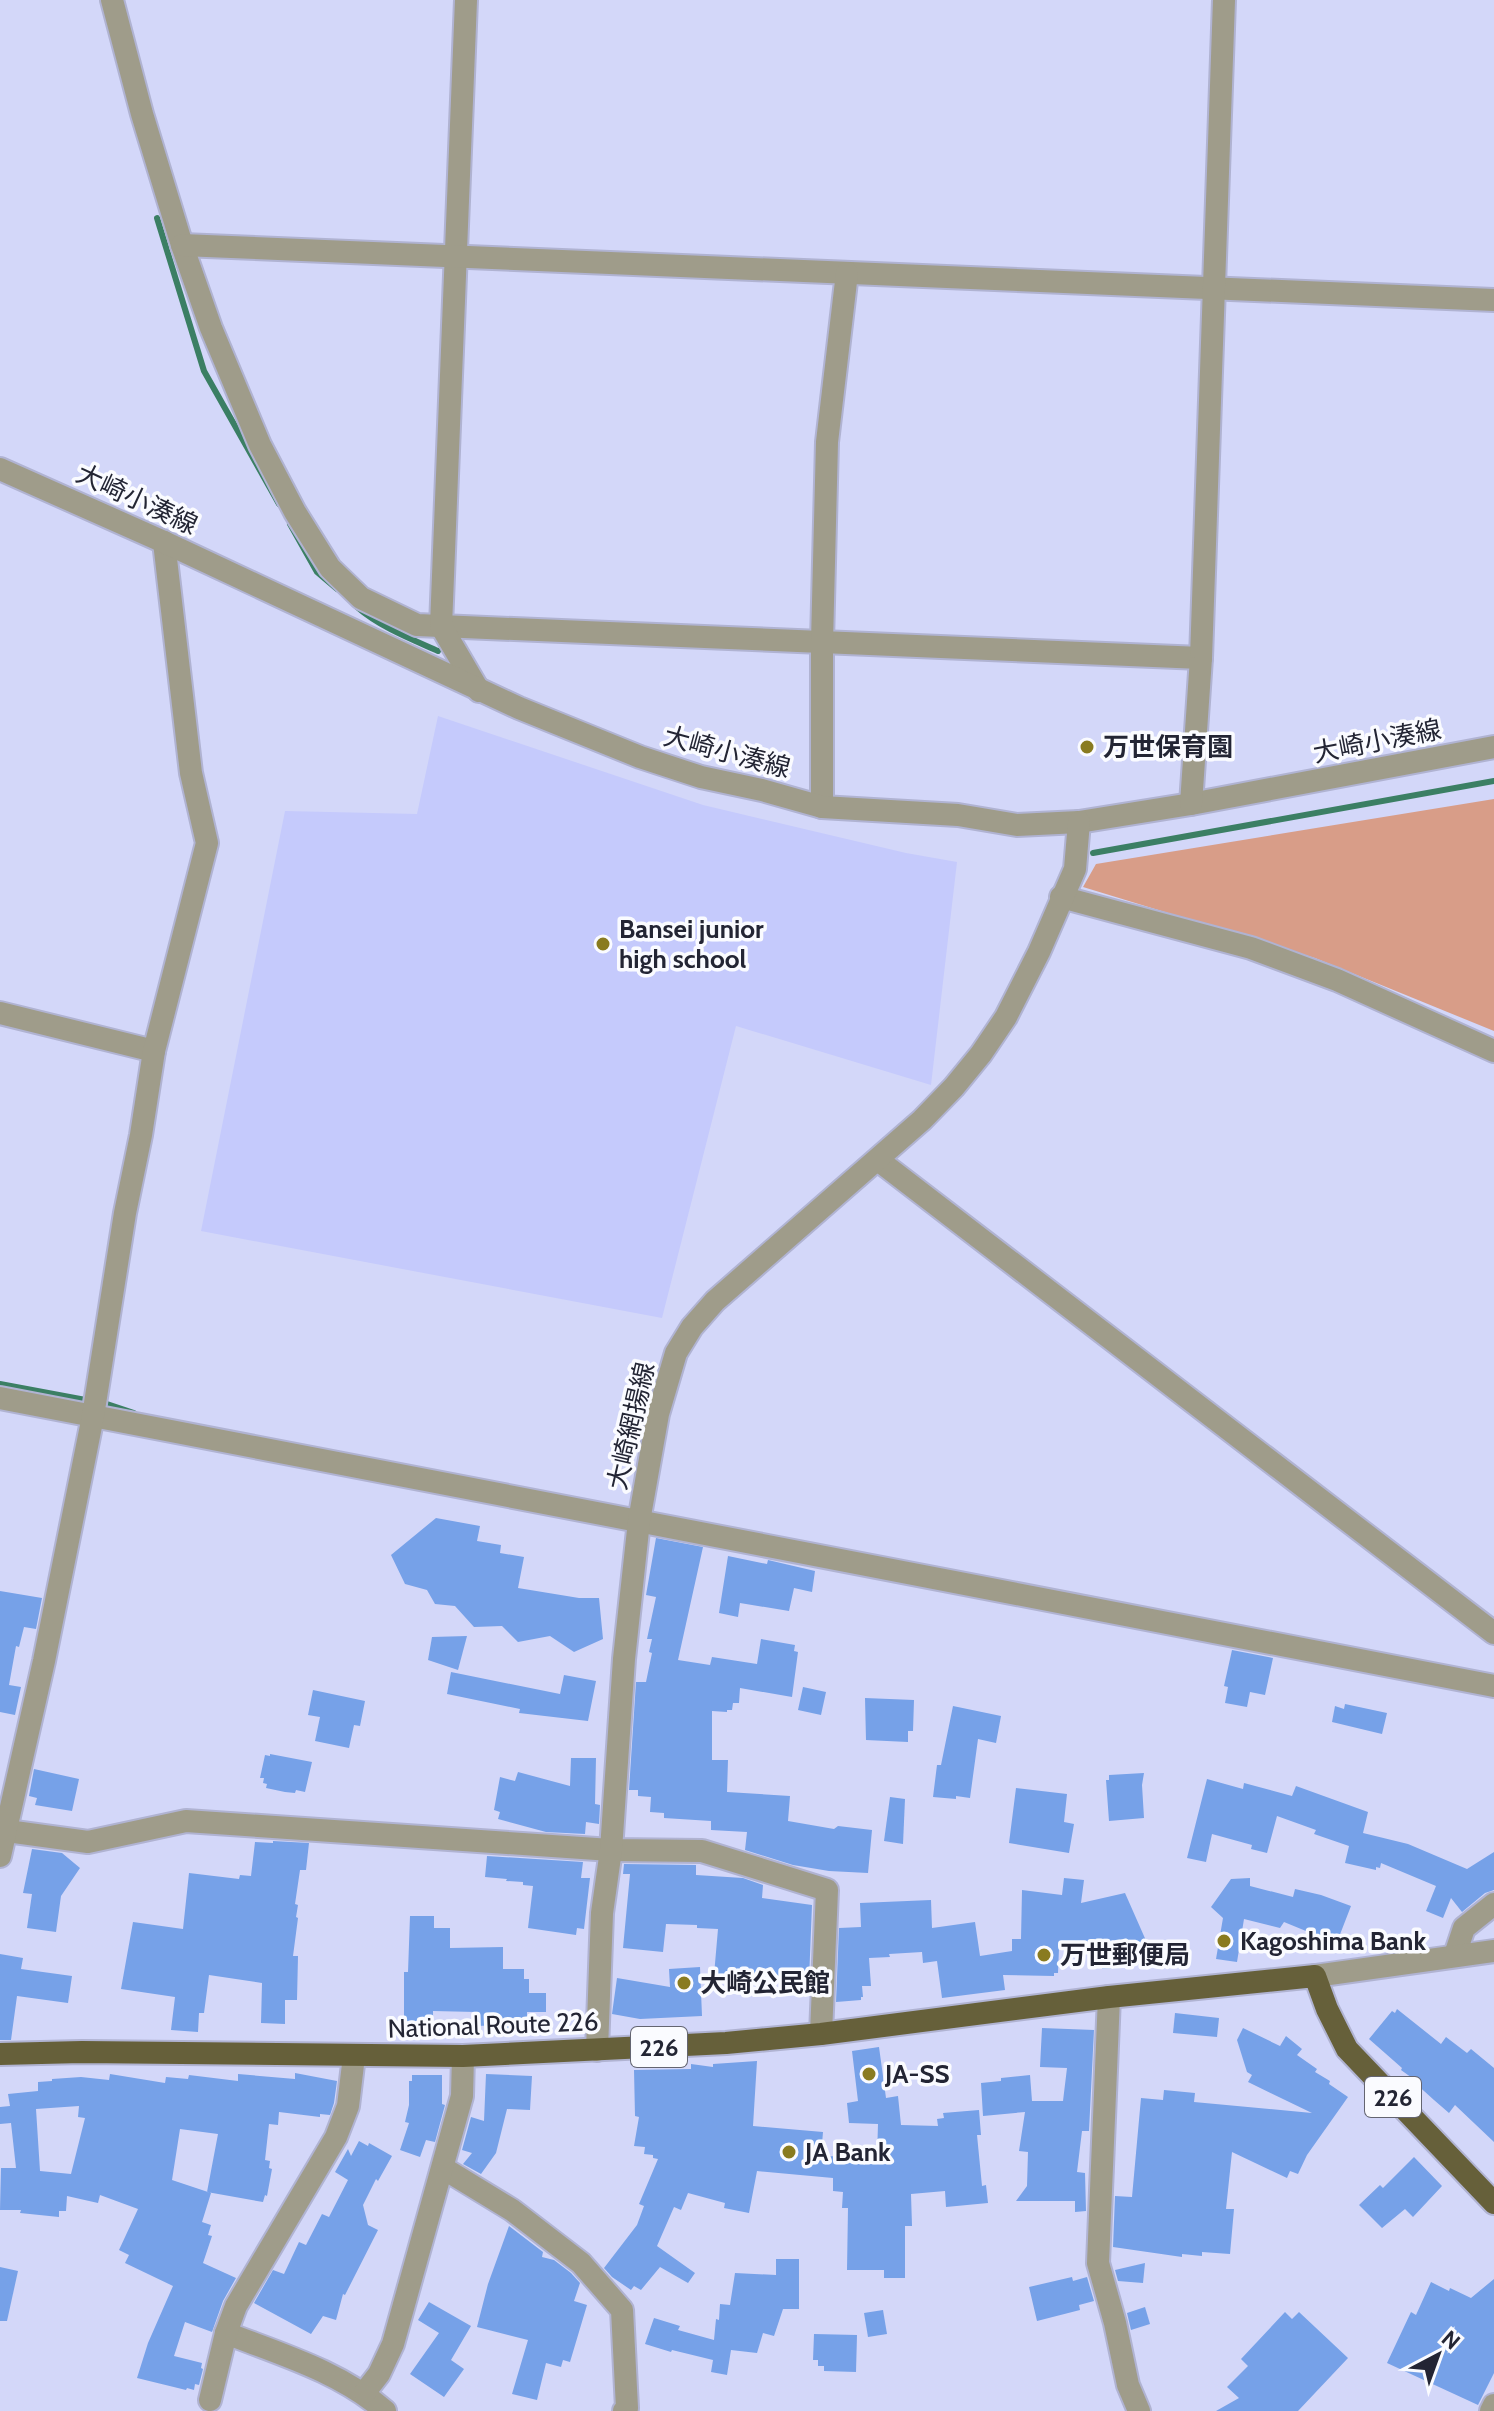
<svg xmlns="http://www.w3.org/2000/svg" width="1494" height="2411" font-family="Cabin,'Noto Sans JP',sans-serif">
<rect width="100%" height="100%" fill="#d3d7f9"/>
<path fill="#c5cafc" d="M438,716L703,805L906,853L957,862L931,1085L736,1026L662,1318L201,1231L285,811L417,814Z"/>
<path fill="#d89d88" d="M1494,799V1031L1315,958L1083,887L1096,864Z"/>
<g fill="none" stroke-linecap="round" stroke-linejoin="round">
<g stroke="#3b7f64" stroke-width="6">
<path d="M157,218L204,371L279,504"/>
<path d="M290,524L317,572L337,589"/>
<path d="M357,607C380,627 411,639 438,651"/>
<path d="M1093,853L1494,781"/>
<path d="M0,1384L107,1404L134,1413"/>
</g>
</g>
<g fill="#76a1e8" fill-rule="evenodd">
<path d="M436,1518L480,1526L477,1541L501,1545L500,1553L524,1557L518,1588L579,1598H599L603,1639L574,1652L550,1636L518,1642L502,1626L474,1627L455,1606L435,1604L427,1590L405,1584L391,1555Z"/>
<path d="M656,1538L703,1547L678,1660L710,1665L712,1657L757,1664L761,1639L795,1645L794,1651L798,1652L792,1697L740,1688L739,1703H733L732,1710H727V1712L712,1711V1760H728L727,1792L790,1796L788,1821L834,1829L838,1826L872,1830L868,1873L829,1871L793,1865L745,1850L747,1832L711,1830V1821L664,1818V1813L650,1812L651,1797L638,1796V1790H629L636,1682H646L652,1653L649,1652L652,1639H647L656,1597L646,1595Z"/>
<path d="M728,1556L767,1564L768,1560L815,1571L812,1592L794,1588L789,1611L740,1603L738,1617L719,1613Z"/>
<path d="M0,1591L42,1598L36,1629L24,1627L19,1647L16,1646L9,1685L21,1687L15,1715L0,1712Z"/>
<path d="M467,1636L458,1670L428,1660L432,1637Z"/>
<path d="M1232,1650L1273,1658L1265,1695L1250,1692L1247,1707L1225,1703L1228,1687L1224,1686Z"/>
<path d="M451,1672L560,1694L564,1675L596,1681L588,1721L519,1713L520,1709L447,1694Z"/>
<path d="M803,1687L826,1692L821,1715L798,1710Z"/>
<path d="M313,1690L365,1701L360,1726L354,1725L349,1748L315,1741L320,1717L308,1715Z"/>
<path d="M865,1698L914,1700L913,1731H908V1742L866,1740Z"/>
<path d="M1345,1704L1387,1713L1382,1734L1332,1722L1335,1706L1344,1709Z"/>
<path d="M953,1706L1001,1716L996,1743L978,1739L970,1798L956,1796V1799L933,1797L937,1765H941Z"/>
<path d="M270,1754L312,1762L305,1792L296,1790L295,1793L285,1792L266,1788L267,1784L263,1783L264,1778H260L265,1755L270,1756Z"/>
<path d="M571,1758H596L595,1804L600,1805L599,1824L586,1822L585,1834L546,1832L498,1819L500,1812L494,1810L500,1777L515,1781L518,1772L570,1786Z"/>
<path d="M34,1769L79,1779L72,1811L35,1805L37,1798L29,1796Z"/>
<path d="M1144,1773L1142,1785L1144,1818L1109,1821L1106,1780H1109V1775Z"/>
<path d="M1207,1779L1243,1789L1244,1783L1292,1796L1296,1786L1368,1812L1363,1833L1408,1844L1467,1869L1494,1852V1890L1485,1893L1462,1912L1451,1898L1443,1918L1426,1911L1436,1886L1381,1863L1380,1868L1376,1867V1870L1345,1863L1349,1846L1314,1834L1316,1830L1277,1816L1267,1853L1251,1849L1252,1845L1212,1834L1206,1862L1187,1858Z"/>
<path d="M1016,1788L1067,1794L1064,1822L1074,1824L1069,1853L1009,1843Z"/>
<path d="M890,1797L905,1799L903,1844L884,1841Z"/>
<path d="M273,1841L309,1843L306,1870H300L295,1904L298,1905L296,1917L298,1918L293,1956H298L297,2000H285V2024L261,2023L262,1983L209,1975L204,2013H199L198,2032L171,2030L175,1997L121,1989L133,1922L183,1929L189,1873L239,1879L240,1875L251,1876L255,1842L273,1843Z"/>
<path d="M32,1849L62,1853L80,1868L61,1896L56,1932L27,1928L32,1894L23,1893Z"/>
<path d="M487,1856L583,1862L581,1878H590L584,1929L577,1928L576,1935L528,1928L533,1886L523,1885V1882L506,1881L507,1879L485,1877Z"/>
<path d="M624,1864L696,1865V1875L743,1878L763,1885L762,1898L812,1905L809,1980L797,1978L796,1986L780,1984L781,1978L737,1972L736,1977L714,1975L718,1929L697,1928V1925L666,1924L663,1952L623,1948L630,1874H623Z"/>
<path d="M1064,1878L1084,1880L1081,1903L1125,1893L1155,1961L1121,1968L1102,1969L1101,1948H1059L1058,1973H1054V1976L1003,1975L1005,1990L942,1998L937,1961L923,1963L922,1952L889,1954L890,1957L869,1958L871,1986H862L863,1997H861V2000L836,2002L839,1928L861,1927L860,1903L931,1900L932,1928L975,1922L980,1956L1012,1951V1939H1021L1022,1890L1062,1895Z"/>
<path d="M1250,1878V1886L1293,1897L1295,1889L1321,1895L1351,1906L1339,1937L1337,1939L1324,1935L1323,1938L1284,1922L1280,1928L1244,1919L1237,1962L1216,1959L1223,1918L1211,1907L1231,1879Z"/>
<path d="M410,1916H434V1928H450V1948L503,1947V1969H524V1979H529V1993H546V2012H527V2032H505V2025L476,2026V2012L433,2011V2024L404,2021V1972H408Z"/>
<path d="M0,1954L23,1958L21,1969L72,1976L68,2003L17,1996L11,2040H0Z"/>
<path d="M700,1967L702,2016L640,2019L612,2014L617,1978L670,1987L669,1969Z"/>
<path d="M1397,2009L1441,2044L1446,2037L1467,2053L1471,2049L1494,2068V2142L1455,2105L1449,2113L1434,2100L1414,2082L1415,2080L1401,2070L1402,2068L1369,2039L1392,2011L1395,2013Z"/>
<path d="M1175,2013L1219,2018L1217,2037L1173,2033Z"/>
<path d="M1042,2028L1094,2030L1089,2131H1082L1077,2172L1085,2173L1086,2211L1075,2212V2201H1016L1027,2186L1028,2152L1019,2151L1025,2112L983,2116L981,2083L1001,2081V2078L1030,2075L1032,2101H1063L1067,2068L1040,2067Z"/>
<path d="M1243,2028L1280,2046L1286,2036L1302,2049L1297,2055L1317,2069L1315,2072L1330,2081L1329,2084L1348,2097L1307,2155L1298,2174L1290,2171L1287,2178L1232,2152L1226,2209H1234L1230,2254L1202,2252V2256L1182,2254V2257L1113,2247L1115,2196L1132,2197L1141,2098L1163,2100L1164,2090L1195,2093L1194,2102L1312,2113L1248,2082L1252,2075L1247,2072L1237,2040Z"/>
<path d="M879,2047L886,2098L898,2096L901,2125L938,2126L937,2119L944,2118L943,2113L979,2110L981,2135H977L982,2186L986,2185L988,2203L946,2207L945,2191L911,2194L912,2226H905V2278H884V2270H847L848,2208H842L843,2192L833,2191V2178L757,2171L749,2213L724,2208L725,2203L688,2193L681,2210L674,2207L657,2246L695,2273L688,2283L660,2267L641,2290L634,2286L631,2290L612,2277L604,2268L637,2225L644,2206L639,2204L658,2159L653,2158V2155L644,2154L645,2147L634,2146L639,2117L635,2116L634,2070L691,2069V2064L713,2067V2064L757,2061L753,2126L823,2132L821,2156L877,2157L878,2124L849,2123L847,2103L858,2101L852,2051Z"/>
<path d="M295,2073L337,2081L334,2103L330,2115L320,2114V2117L279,2112L278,2125L269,2124L265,2160L270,2161L269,2168L272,2169L267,2196L265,2195L263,2202L207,2192L218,2134L180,2129L172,2180L211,2193L202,2222L211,2225L208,2235L212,2236L203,2263L236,2278L223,2301L212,2332L185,2322L174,2356L202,2363L201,2368L203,2369L199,2385L195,2384L194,2390L187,2388L186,2390L137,2378L148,2343L173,2286L125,2263L129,2255L119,2250L138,2209L100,2195L98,2203L67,2196L66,2211H59V2217L20,2213L21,2210H0L1,2168H16L11,2123L0,2124V2107L10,2106L8,2094L38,2091V2082L52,2081V2079L81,2077L109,2080L110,2074L165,2083L166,2077L188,2079L189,2075L238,2081V2074L295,2079ZM79,2106L78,2117L85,2118L71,2174L40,2171L36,2109Z"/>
<path d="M486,2074L532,2076L530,2110L507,2109L496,2153L481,2174L463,2164L472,2153L462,2150L471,2117L484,2121Z"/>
<path d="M412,2075H442V2104L445,2105L435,2142L426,2140L420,2157L400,2150L409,2123L405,2122L409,2105V2081H412Z"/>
<path d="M359,2141L368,2146L369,2143L392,2156L378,2181L376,2179L363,2205L368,2225L378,2230L345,2295L343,2294L336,2320L323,2316L311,2334L254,2303L273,2270L284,2274L299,2242L306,2245L322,2214L329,2217L348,2180L335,2172L348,2149L351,2156Z"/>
<path d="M1414,2157L1442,2186L1413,2217L1405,2209L1382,2228L1359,2205L1380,2185L1383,2188Z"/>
<path d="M509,2226L543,2252L542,2257L554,2260L571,2273L580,2283L574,2301L587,2305L570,2362L563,2360L561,2367L546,2363L537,2400L512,2394L528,2340L477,2327L488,2284Z"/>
<path d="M776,2259H799V2309H783L774,2336L763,2333L757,2353L731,2350L727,2375L711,2372L713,2360L672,2350L671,2352L645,2344L654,2318L680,2326L678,2330L714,2340L716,2319L719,2320L720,2304L730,2305L735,2273L776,2275Z"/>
<path d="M1145,2263L1143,2283L1118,2281L1115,2270Z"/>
<path d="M0,2267L18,2271L7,2321H0Z"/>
<path d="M1072,2277L1073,2281L1087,2277L1094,2301L1079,2305L1080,2310L1037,2321L1029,2287Z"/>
<path d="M1494,2279V2373L1478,2405L1387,2363L1411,2312L1416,2315L1431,2282L1449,2291L1450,2288L1471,2298Z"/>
<path d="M429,2302L471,2326L451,2360L464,2369L444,2397L410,2374L439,2333L418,2320Z"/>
<path d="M1145,2307L1150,2324L1131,2330L1127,2313Z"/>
<path d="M883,2310L887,2334L868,2337L864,2313Z"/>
<path d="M1285,2312L1292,2319L1299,2312L1348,2358L1298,2411H1216L1239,2398L1227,2387L1248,2366L1241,2359Z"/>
<path d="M814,2334L857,2335L856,2372L824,2371V2366H818V2360H813Z"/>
</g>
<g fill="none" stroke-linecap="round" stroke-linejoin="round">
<g stroke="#b0b3d2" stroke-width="26">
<g id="minor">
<path d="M112,0L142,114L182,245L211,328L260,445L295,512L330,568L361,598L417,625L1201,658"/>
<path d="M466,0L441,626L479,691"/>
<path d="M182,245L1494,300"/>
<path d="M822,807V642L827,442L847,273"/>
<path d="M1061,897L1251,948L1337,980L1494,1051"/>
<path d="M0,1013L154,1051"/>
<path d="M878,1160L1494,1633"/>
<path d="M0,1398C498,1493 996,1588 1494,1686"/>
<path d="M7,1831L88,1842L186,1821L611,1850L702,1851L827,1890L821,2034"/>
<path d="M0,1856L44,1661L93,1416L125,1213L141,1135L154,1051L207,843L191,773L164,542"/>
<path d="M1455,1955L1464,1928L1494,1904"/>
<path d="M1109,1997L1098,2263L1115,2323L1128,2385L1139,2411"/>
<path d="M443,2168L512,2210L581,2263L622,2310L627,2408L624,2411"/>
<path d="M226,2333C280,2354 341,2372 385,2411"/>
<path d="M365,2392L379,2374L393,2344L462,2096L463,2056"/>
<path d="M210,2400L226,2333L236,2306L336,2137L348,2106L354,2056"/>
<path d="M1491,2411L1494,2405"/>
</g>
</g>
<g stroke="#b0b3d2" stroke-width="26">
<g id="tertiary">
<path d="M0,469L164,542L519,708L640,757L701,777L762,790L822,807L958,815L1017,825L1079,822L1191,804L1494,747"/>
<path d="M1191,804L1201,658L1224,0"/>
<path d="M1315,1976L1494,1951"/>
<path d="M597,2050L602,1913L611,1850L624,1659L639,1521L658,1414L676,1353L692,1327L715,1301L922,1120L954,1087L981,1054L1006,1017L1039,952L1075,869L1079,822"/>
</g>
</g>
<g stroke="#b0b3d2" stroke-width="26">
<path id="trunk" d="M0,2054L82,2052L463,2056L726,2043L821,2034L1109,1997L1315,1976L1327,2009L1347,2049L1494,2203"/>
</g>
<use href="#minor" stroke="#9f9c8a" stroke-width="22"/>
<use href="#tertiary" stroke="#9f9c8a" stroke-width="22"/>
<use href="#trunk" stroke="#66603a" stroke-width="22"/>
</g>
<g fill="#897b20" stroke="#fafbff" stroke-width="3">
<circle cx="1087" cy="747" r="8"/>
<circle cx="603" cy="944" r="8"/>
<circle cx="1224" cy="1941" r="8"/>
<circle cx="1044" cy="1955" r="8"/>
<circle cx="684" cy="1983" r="8"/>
<circle cx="869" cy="2074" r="8"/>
<circle cx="789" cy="2152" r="8"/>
</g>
<g text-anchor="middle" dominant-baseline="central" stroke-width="7" stroke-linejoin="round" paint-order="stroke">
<g fill="#fafbff" stroke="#646571" stroke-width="2">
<rect x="631" y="2027" width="56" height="40" rx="6"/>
<rect x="1365" y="2077" width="56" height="40" rx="6"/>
</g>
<g font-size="24" font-weight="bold" fill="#232534">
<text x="659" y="2047">226</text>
<text x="1393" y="2097">226</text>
</g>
<g font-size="26" fill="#232534" stroke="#fafbff">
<text transform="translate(137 499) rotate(25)">大崎小湊線</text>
<text transform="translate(1377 741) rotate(-11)">大崎小湊線</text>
<text transform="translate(727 752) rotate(15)">大崎小湊線</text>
<text transform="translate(631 1426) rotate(-77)">大崎網揚線</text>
<text transform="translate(493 2025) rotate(-2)">National Route 226</text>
</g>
<g font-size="26" font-weight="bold" fill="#232534" stroke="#fafbff" text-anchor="start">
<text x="1103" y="747">万世保育園</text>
<text x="619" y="929">Bansei junior<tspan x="619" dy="30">high school</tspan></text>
<text x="1240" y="1941">Kagoshima Bank</text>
<text x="1060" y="1955">万世郵便局</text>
<text x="700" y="1983">大崎公民館</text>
<text x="885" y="2074">JA-SS</text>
<text x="805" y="2152">JA Bank</text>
</g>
</g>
<g transform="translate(1438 2355) rotate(41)" stroke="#fafbff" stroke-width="6" paint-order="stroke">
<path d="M0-6L14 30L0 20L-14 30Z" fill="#232534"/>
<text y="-12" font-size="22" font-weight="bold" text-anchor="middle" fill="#232534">N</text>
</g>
</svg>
